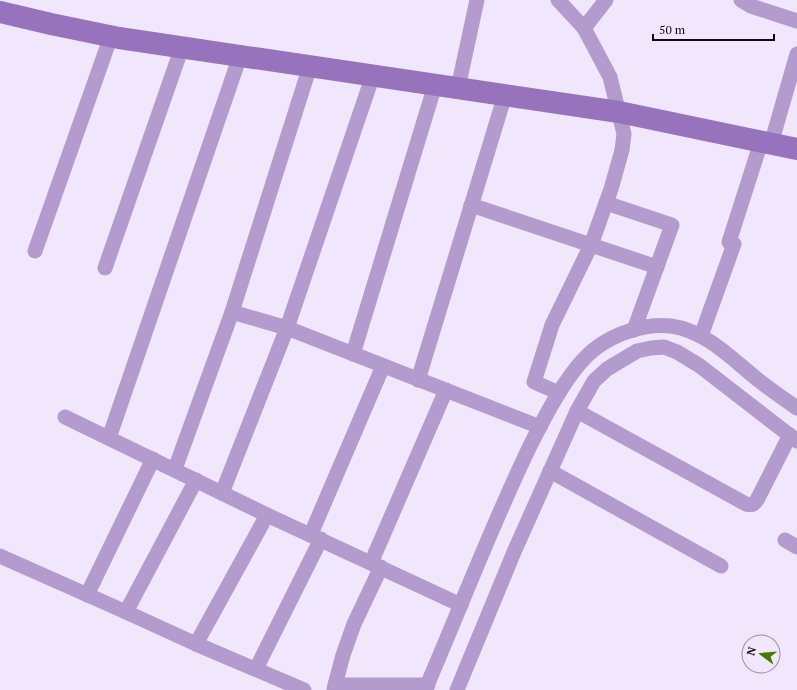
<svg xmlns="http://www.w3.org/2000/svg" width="797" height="690" font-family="'PT Serif',serif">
<rect width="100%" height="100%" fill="#f0e7fc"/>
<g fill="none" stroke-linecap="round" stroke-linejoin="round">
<g stroke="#b39bce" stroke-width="15">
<path d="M558,0L584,28L610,77L624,134L622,150L611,189L591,245L552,325L534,382L559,393"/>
<path d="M741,0L751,6L797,21"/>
<path d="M584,28L606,0"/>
<path d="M458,88L477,0"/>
<path d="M771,144L797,54"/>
<path d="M606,203L672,225L634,330"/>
<path d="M471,205L657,267"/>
<path d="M35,251L111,36"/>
<path d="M105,268L182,47"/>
<path d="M232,312L287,328L540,427"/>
<path d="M701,336L734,244L729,242L761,142"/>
<path d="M353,354L435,85"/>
<path d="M418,380L505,95"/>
<path d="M577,411L746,504C752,505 754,505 757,500L790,435"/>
<path d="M65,417L267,515L461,605"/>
<path d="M109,438L240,56"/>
<path d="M175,469L232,312L310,66"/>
<path d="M550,471L721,566"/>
<path d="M196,480L126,612L196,644L304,690"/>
<path d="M222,493L287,328L373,75"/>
<path d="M311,534L383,366"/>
<path d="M785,540L797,547"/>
<path d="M0,556L126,612"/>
<path d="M371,563L446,390"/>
<path d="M87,595L153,459"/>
<path d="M196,644L267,515"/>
<path d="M256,669L321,539"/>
<path d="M335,685L343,655L354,624L381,567"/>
<path d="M334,690L335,685H428"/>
<path d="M425,690C460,609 491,527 529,448C544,418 569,368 596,348C616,333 646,323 671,326C706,331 731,358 757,379C770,389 784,399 797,408"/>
<path d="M457,690L514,552L577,411L594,381L607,369L637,351L651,348L664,347L677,352L700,366L797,441"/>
</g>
<path stroke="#9773bd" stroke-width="22" d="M0,12L51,24L119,38L619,112L797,149"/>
</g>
<g transform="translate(761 654) rotate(286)"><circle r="19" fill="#f0e7fc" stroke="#968f9f"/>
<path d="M0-3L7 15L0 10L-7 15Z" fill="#477801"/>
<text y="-6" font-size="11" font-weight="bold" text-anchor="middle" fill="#0e0a13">N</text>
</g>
<path d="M653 34v6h121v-6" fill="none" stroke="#0e0a13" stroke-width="2"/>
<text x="659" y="34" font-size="12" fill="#0e0a13" stroke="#f0e7fc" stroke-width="3" paint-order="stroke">50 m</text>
</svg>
